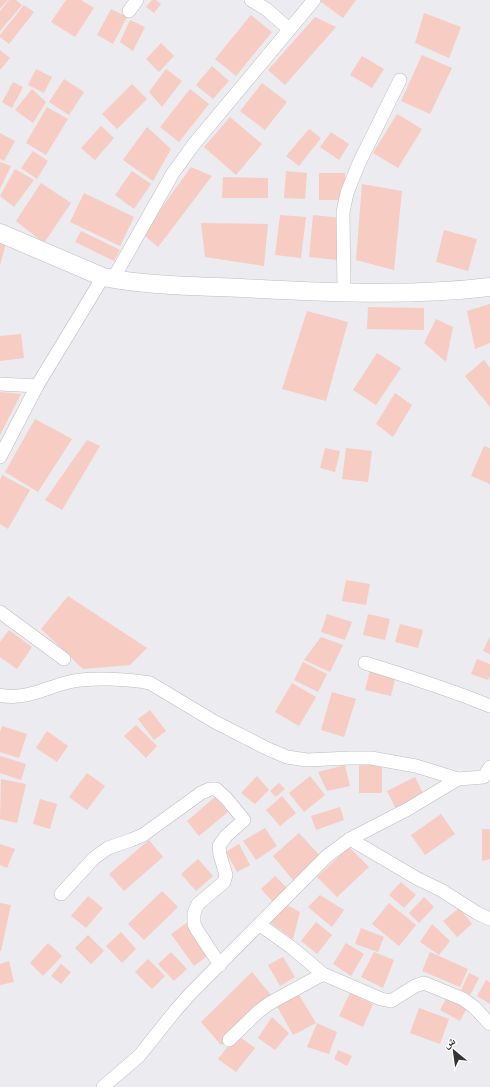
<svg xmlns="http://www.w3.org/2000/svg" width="490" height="1087" font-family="'Libre Baskerville','Noto Naskh Arabic',serif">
<rect width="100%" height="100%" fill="#ebebf0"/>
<g fill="#f7ccc3">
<path d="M0,0H8L0,9Z"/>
<path d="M9,0H16L22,5L0,31V11Z"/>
<path d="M66,0H81L94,8L75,37L51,22Z"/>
<path d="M152,0H156L161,4L154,13L146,7Z"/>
<path d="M320,0H356L343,18L320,1Z"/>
<path d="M24,5L34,12L9,44L0,37V35Z"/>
<path d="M111,9L127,17L113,44L97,35Z"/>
<path d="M424,13L461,27L449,58L415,43Z"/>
<path d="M251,15L272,32L236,76L215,59Z"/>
<path d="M315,17L336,27L285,85L268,70Z"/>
<path d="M130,20L145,27L133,51L120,42Z"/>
<path d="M161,43L174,56L159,72L146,59Z"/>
<path d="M0,50L10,58L0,70Z"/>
<path d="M422,55L452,68L430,114L401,101Z"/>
<path d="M362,56L384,69L372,88L350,75Z"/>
<path d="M212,66L229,81L213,99L196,85Z"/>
<path d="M36,69L52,77L44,93L28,85Z"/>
<path d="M166,69L182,81L162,107L149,92Z"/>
<path d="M64,79L84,92L69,115L49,102Z"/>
<path d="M13,82L23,87L12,108L2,102Z"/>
<path d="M262,83L287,102L265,130L240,111Z"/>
<path d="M132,84L147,99L117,129L102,114Z"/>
<path d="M32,89L46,102L33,123L15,110Z"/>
<path d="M190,89L209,104L179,142L160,127Z"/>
<path d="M47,107L68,119L46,155L26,143Z"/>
<path d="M397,114L422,129L398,168L373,153Z"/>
<path d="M230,117L262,144L236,175L204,147Z"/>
<path d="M101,126L114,138L95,160L81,148Z"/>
<path d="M147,127L171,149L153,181L123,160Z"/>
<path d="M309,129L321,138L299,166L286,156Z"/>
<path d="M331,132L349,144L339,160L320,147Z"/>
<path d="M0,133L15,141L4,161L0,159Z"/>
<path d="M33,151L48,161L37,179L21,168Z"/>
<path d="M0,162L11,166L0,189Z"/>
<path d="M191,167L212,176L158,247L143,234Z"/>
<path d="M15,169L34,180L14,207L0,196Z"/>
<path d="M132,171L151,184L134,209L115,195Z"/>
<path d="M286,171L307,173L305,199L284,198Z"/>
<rect x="319" y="173" width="26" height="27"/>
<path d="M223,177L268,178V198H222Z"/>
<path d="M41,183L71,203L44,243L16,221Z"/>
<path d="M362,184L402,191L394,270L356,260Z"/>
<path d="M84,193L134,217L120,246L70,222Z"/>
<path d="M280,215L306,217L301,258L275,255Z"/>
<path d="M313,215L342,218L337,260L309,257Z"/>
<path d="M201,223L268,224L264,266L205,257Z"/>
<path d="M444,230L477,239L468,271L436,262Z"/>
<path d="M81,231L120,250L114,261L75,242Z"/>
<path d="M0,238L7,240L0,265Z"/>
<path d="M490,304V343L475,349L467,311Z"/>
<path d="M368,307L424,308V330L367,329Z"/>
<path d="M307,311L348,322L326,401L282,389Z"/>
<path d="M436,319L453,327L446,362L424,343Z"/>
<path d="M21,334L24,358L0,361V336Z"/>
<path d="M377,353L401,368L376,405L353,390Z"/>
<path d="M484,360L490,368V407L465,376Z"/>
<path d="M0,392L21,394L0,435Z"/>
<path d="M395,393L412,405L393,437L376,424Z"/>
<path d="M35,419L72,439L38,492L5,472Z"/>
<path d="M87,440L100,446L62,510L45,500Z"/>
<path d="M484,446L490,448V484L471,476Z"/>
<path d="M325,448L340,451L335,472L320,468Z"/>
<path d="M346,448L372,451L368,482L342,479Z"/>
<path d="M2,475L30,490L8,529L0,524V480Z"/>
<path d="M346,580L370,584L366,605L342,601Z"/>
<path d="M68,596L147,648L130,665L83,669L41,629Z"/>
<path d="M327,614L352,622L345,640L321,632Z"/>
<path d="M368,614L390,619L385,640L363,635Z"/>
<path d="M400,624L423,630L418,648L395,642Z"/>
<path d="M9,630L32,647L17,669L0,657V642Z"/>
<path d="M490,636V654L483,651Z"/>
<path d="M321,637L343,645L330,672L304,660Z"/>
<path d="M477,659L490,664V676L488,680L471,674Z"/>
<path d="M303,662L327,674L318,692L294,680Z"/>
<path d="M370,670L396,675L391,696L365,690Z"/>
<path d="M292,683L316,697L299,726L275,712Z"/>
<path d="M332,692L356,699L344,737L321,730Z"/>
<path d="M150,710L166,731L154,740L138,719Z"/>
<path d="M136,725L157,746L146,758L124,736Z"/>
<path d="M2,726L27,734L19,758L0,752V732Z"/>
<path d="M47,731L68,746L57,762L36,748Z"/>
<path d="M0,756L26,764L21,780L0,773Z"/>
<rect x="359" y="764" width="23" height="29"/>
<path d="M345,765L350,786L327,791L318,772Z"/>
<path d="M87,773L105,786L87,810L69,797Z"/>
<path d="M257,776L269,790L255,804L241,793Z"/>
<path d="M310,776L325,795L304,812L289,793Z"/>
<path d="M415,777L424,795L396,809L387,791Z"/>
<path d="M1,779L26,784L17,823L0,819Z"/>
<path d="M279,783L285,789L276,797L270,791Z"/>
<path d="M282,796L296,813L280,826L266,810Z"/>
<path d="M215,797L228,812L199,836L187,821Z"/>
<path d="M40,799L57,804L50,829L33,824Z"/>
<path d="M340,807L344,820L316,830L311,816Z"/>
<path d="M441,814L455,834L425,855L411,835Z"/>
<path d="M265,828L277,846L256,860L243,841Z"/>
<path d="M482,829H490V859L482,861Z"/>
<path d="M299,833L320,856L293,880L273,856Z"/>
<path d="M149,840L163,857L124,891L109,874Z"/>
<path d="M0,844L15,849L7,868L0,865Z"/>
<path d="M239,844L250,865L237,872L226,852Z"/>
<path d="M349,847L369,867L337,897L317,877Z"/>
<path d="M198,859L213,876L196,891L181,874Z"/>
<path d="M275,876L288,889L274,903L261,889Z"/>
<path d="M401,882L416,895L404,908L389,895Z"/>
<path d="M162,891L178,907L144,940L128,924Z"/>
<path d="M320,895L344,910L332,927L308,907Z"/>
<path d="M88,896L103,908L86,928L71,916Z"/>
<path d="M424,897L434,907L419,923L409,913Z"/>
<path d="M0,903L11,905L1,951H0Z"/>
<path d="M389,903L416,925L399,946L372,924Z"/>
<path d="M285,904L300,912L293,939L269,922Z"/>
<path d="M459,908L472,924L457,937L443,921Z"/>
<path d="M188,922L210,954L194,966L171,934Z"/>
<path d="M316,922L332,935L317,954L301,941Z"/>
<path d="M432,924L450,941L439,955L420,942Z"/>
<path d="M361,928L384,937L378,952L355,944Z"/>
<path d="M121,932L136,949L122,963L106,946Z"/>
<path d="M88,935L104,951L91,964L75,948Z"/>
<path d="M48,943L62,956L43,976L30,963Z"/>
<path d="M346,943L364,954L351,976L333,964Z"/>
<path d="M171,952L187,969L174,981L158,964Z"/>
<path d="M374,952L394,960L383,988L361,977Z"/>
<path d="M430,952L468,969L460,987L422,971Z"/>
<path d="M283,957L295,977L280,986L268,965Z"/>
<path d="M148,959L165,976L152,989L135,972Z"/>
<path d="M9,961L14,982L0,985V964Z"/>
<path d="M61,964L71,972L61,984L51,976Z"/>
<path d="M252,972L271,995L221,1045L201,1022Z"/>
<path d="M469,973L479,978L470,995L461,990Z"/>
<path d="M486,980L490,982V1004L477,996Z"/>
<path d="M350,993L373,1004L363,1027L339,1016Z"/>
<path d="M299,995L316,1023L293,1035L277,1006Z"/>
<path d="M448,995L468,1006L460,1021L440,1010Z"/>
<path d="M419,1008L449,1019L440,1044L410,1033Z"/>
<path d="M272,1017L289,1033L275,1050L258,1038Z"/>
<path d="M317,1023L337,1032L329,1054L307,1047Z"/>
<path d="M237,1035L255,1048L236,1072L218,1059Z"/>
<path d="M338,1050L352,1056L347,1066L334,1059Z"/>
</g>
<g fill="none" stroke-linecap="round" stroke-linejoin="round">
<g stroke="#bdbdc2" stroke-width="14">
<g id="street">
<path d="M251,0L266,9L289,29"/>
<path d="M129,11L137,0"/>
<path d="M113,279L173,173L194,144L314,0"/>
<path d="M344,292L343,212L347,193L359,163L400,80"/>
<path d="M0,384L37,386"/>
<path d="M0,457L37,386L103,277"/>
<path d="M0,612L64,659"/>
<path d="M365,663C407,676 449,689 490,706"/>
<path d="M0,695C24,701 47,687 69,682C90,677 129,679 150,683L215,722L268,749L287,757L307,760L350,758H371L416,766L458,779L408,809L350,839L327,856L190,994L175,1011L139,1056L103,1087"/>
<path d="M458,779L484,777L490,767"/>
<path d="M350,839L418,879L441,890L477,913L490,919"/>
<path d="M61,894L94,858L108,848L131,840L143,835L201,793L210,789H216L226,798L244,820L226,836L219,846L220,855L226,875L224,882L198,904L194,913V924L197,930L220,965"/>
<path d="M260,925L291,947L323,974L381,999L391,1001L415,986L424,983L463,999L474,1007L490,1024"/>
<path d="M229,1040L259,1011L270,1003L323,974"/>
</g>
</g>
<g stroke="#bdbdc2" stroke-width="19">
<path id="secondary" d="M0,233L103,277C148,286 196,286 242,288C324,292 408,297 490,287"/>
</g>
<use href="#street" stroke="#fff" stroke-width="13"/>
<use href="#secondary" stroke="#fff" stroke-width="18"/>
</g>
<g transform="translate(454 1051) rotate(331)" stroke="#ffffff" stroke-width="3" paint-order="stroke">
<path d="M0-3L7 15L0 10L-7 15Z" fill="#343435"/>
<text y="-6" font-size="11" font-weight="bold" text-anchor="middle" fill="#343435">ش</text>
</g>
</svg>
